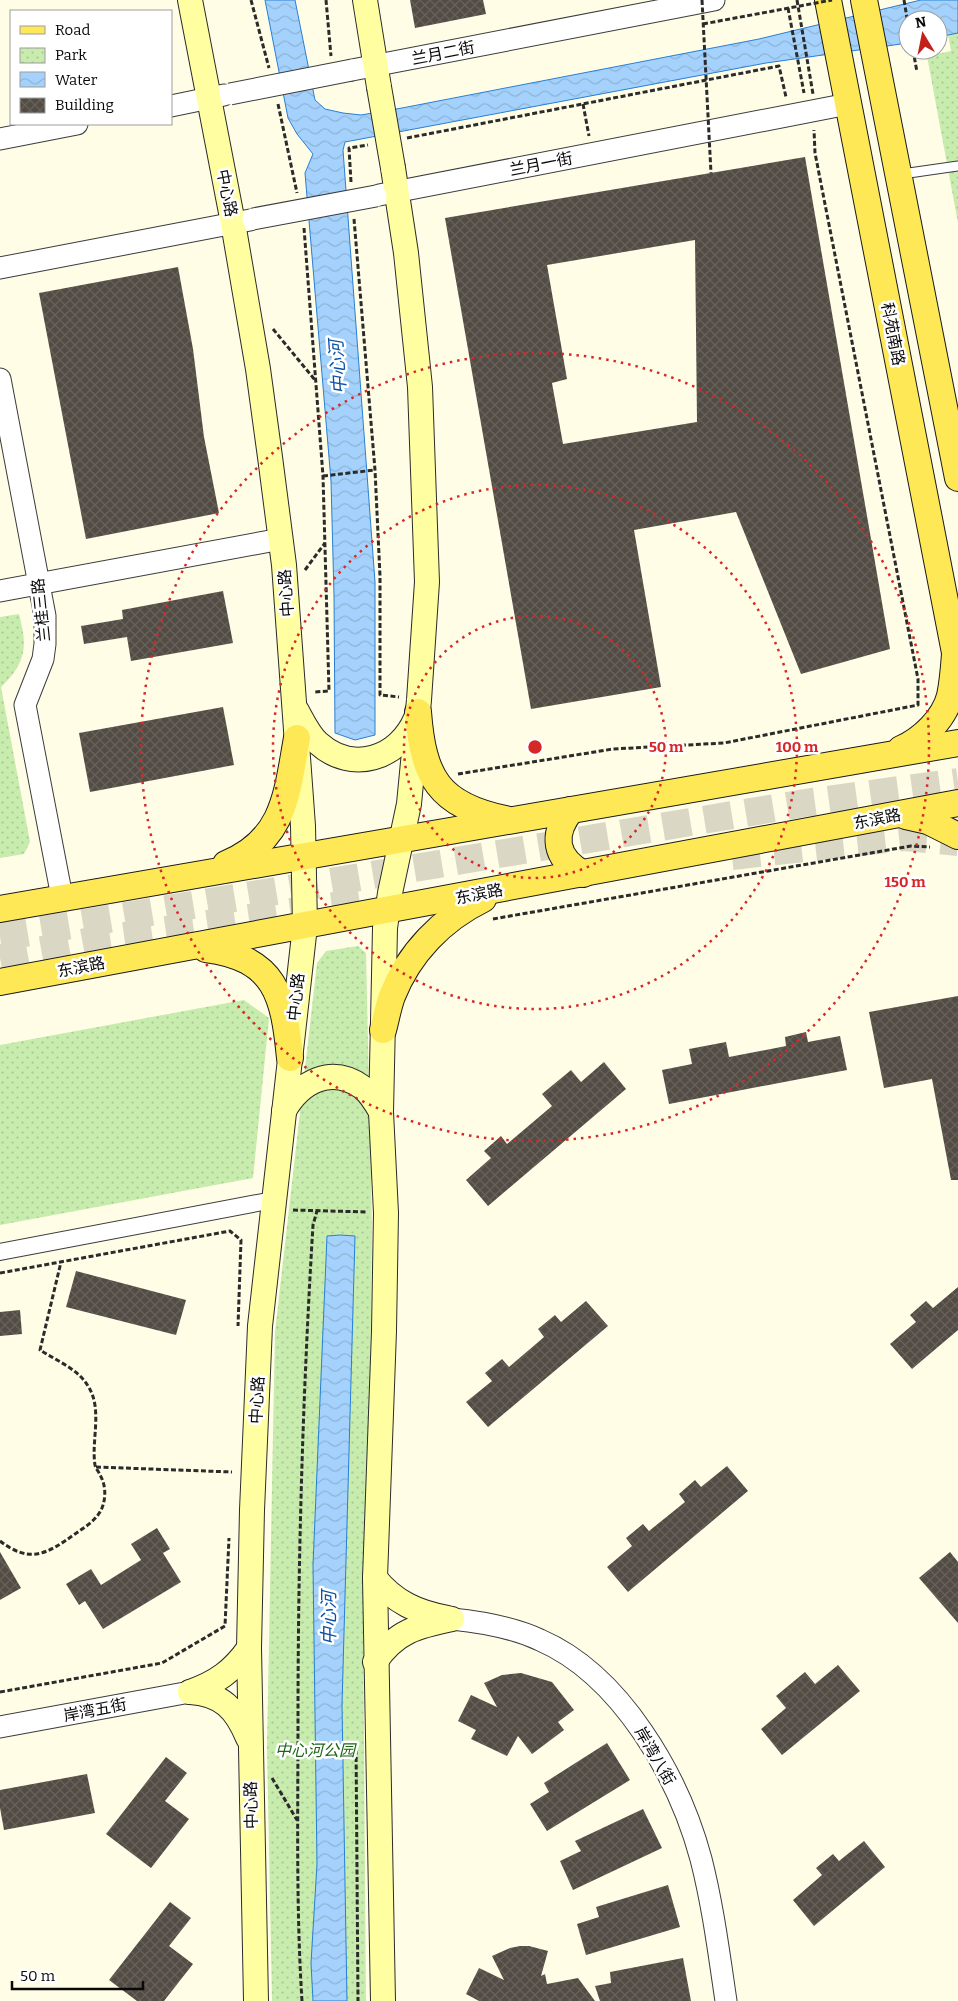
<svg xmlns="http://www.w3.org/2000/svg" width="958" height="2001" font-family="Bitter,'Noto Sans SC',serif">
<defs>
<pattern id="park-dots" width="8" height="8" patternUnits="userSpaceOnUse" patternTransform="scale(1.25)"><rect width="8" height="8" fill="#c7ecad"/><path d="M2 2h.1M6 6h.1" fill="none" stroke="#aac994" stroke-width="1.8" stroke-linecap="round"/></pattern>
<pattern id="water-waves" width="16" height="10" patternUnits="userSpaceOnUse" patternTransform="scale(1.25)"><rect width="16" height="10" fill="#a5d2fc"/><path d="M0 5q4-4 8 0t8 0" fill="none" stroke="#8db3d7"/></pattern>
<pattern id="building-cross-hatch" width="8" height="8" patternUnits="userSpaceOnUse" patternTransform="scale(1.25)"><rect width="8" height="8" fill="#534c45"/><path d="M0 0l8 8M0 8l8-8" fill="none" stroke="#67615b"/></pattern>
</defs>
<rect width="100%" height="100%" fill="#fffde6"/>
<g fill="url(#park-dots)">
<path d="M942,0H958V223L927,56L951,51Z"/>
<path d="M19,614C28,647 26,663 1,687L30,842L24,854L0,858V617Z"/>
<path d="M358,946L366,953L372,1228L370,1401L363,1610L366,2001H272L267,1745L275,1332L317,963L326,951Z"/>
<path d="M244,1000L269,1018L253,1178L0,1225V1045Z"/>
</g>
<g fill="url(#water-waves)" stroke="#267fd8">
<path d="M265,0H295L315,100L325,109L343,113L361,115L402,108L759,39L921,0H958V33L938,37V20H908V43L766,63L345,142L343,150L375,582V735L355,740L335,733L334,596L331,481L305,173L313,154L297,134L288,118Z"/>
<path d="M340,1235L355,1236L342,1705L347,2001H313L311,1963L317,1864L313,1565L327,1236Z"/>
</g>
<g fill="url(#building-cross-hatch)" fill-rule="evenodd">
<path d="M410,0H483L486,14L415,28Z"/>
<path d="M805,157L890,649L801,674L736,512L634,530L661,687L531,709L445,218ZM695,240L697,422L563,444L552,383L567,379L547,265Z"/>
<path d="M178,267L193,349L204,437L219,513L86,539L39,293Z"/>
<path d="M223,591L233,643L131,661L127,637L84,644L81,626L123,619L122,610Z"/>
<path d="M223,707L234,765L90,792L79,733Z"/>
<path d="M958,996V1180H951L932,1079L884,1088L869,1012Z"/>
<path d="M806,1032L808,1042L840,1036L847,1070L669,1104L662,1070L692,1064L689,1049L726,1042L729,1057L786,1046L785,1037Z"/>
<path d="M604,1062L626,1089L488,1206L466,1180L491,1158L484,1151L501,1136L507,1144L552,1106L542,1094L571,1070L581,1082Z"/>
<path d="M76,1271L186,1300L176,1335L66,1307Z"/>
<path d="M958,1287V1330L912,1369L890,1344L916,1322L910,1315L926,1301L933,1308Z"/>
<path d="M586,1301L608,1326L488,1427L466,1402L492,1381L485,1373L502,1359L509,1367L544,1337L538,1329L555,1315L561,1322Z"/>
<path d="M20,1310L22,1334L0,1336V1312Z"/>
<path d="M727,1466L748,1491L628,1592L607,1567L632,1546L626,1538L643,1524L649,1531L685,1502L679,1494L695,1480L701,1487Z"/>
<path d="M157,1528L170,1549L163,1553L181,1582L103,1629L85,1601L79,1605L66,1584L91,1569L101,1585L141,1560L131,1544Z"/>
<path d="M0,1552L21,1588L0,1600Z"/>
<path d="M950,1552L958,1562V1623L919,1578Z"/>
<path d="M838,1665L860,1691L782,1755L761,1729L786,1708L776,1696L805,1672L815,1684Z"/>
<path d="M521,1673L552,1682L574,1710L558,1722L564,1730L532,1754L518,1736L507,1756L471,1739L476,1730L458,1721L471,1695L497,1707L484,1683L502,1675Z"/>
<path d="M607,1743L630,1780L547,1831L530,1804L549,1792L544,1783Z"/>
<path d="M166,1757L187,1773L165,1801L189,1819L151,1868L106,1834Z"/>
<path d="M87,1774L95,1813L4,1830L0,1808V1790Z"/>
<path d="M643,1809L662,1848L573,1890L560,1861L581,1851L575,1841Z"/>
<path d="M864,1841L885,1867L814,1926L793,1900L822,1875L816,1868L833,1854L839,1861Z"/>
<path d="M668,1885L680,1927L586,1955L577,1924L599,1917L596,1907Z"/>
<path d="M170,1902L191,1918L169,1946L193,1964L164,2001H137L109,1980Z"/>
<path d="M520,1946H529L548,1951L541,1976L545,1974L547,1984L578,1978L595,2001H479L466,1994L479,1968L504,1980L492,1956L510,1948Z"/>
<path d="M683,1958L691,2001H600L595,1986L611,1983L610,1972Z"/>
</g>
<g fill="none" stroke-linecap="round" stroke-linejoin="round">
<g stroke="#dad8c5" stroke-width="28" stroke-dasharray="28 14" stroke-linecap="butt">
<path d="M732,856L905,837L958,842"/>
<path d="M0,937L805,803L958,782"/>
<path d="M0,958L103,939L369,901"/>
</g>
<g stroke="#3c3c3c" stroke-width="11">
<path id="service" d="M902,174L958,166"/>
</g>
<g stroke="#3c3c3c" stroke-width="18">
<path id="minor" d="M0,1252L273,1200"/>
</g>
<g stroke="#3c3c3c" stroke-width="23">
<g id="tertiary">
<path d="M352,70L714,0"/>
<path d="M171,106L224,95"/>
<path d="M0,139L77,124"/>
<path d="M379,195L848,104"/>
<path d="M0,268L250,220"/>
<path d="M0,379L45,616V644L43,659L25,705L62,897"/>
<path d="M0,591L281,539"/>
<path d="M452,1619C482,1622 512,1627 540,1640C621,1675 679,1777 701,1859C713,1906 719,1954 726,2001"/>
<path d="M0,1727L190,1692"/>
</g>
</g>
<g stroke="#2b2b2b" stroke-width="26">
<g id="secondary">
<path d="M190,0L233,223L258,369L270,457L284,565L303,826L305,926L260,1326L252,1510L249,1648L256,2001"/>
<path d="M365,0L379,87"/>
<path d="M297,711C303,722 309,735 318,743C352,774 399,759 416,718"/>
<path d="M284,1111C300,1082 331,1065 362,1087C370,1093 376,1103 381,1112"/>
<path d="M375,1578C394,1602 418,1613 448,1618"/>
<path d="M375,1662C396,1631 418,1626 452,1619"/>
<path d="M190,1692C222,1694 236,1709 248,1738"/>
<path d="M190,1692C216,1683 233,1671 249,1648"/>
<path d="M383,2001L375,1578L384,1331L386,1213L381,1112L384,975L385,928L390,893L409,804L419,700L427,582L420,387L406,253L393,168"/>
</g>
</g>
<g stroke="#1a1a1a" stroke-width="28">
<g id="primary">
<path d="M828,0L958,668"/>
<path d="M864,0L958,478"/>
<path d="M418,712C423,777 438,805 505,819"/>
<path d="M901,749C922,740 944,719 950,696C953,682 954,668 955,654"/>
<path d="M571,810C551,835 555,858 583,874"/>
<path d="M906,816L928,821L958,836"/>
<path d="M226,864C285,840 287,793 297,738"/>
<path d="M0,909L958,743"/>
<path d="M206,949C276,958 284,996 290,1058"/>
<path d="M0,982L958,803"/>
<path d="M383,1030C386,1019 388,1007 392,996C409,953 442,919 483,899"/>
</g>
</g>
<g stroke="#2b2b2b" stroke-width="3" stroke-dasharray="5 2.5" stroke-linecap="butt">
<path d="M251,0L269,68"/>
<path d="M326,0L331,56"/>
<path d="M797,0L813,94"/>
<path d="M904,0L908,24"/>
<path d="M788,8L804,93"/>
<path d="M913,50L917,72"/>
<path d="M278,104L297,193"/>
<path d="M583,104L589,136"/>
<path d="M407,138L779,66L786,97"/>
<path d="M351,182L349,148L368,145"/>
<path d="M354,219L375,470L380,576V695L399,697"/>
<path d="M304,228L323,476L329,691L314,692"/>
<path d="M273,329L315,380"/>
<path d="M323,476L375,470"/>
<path d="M305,570L325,543"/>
<path d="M458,774L613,749L724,743L918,705V679L815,153L814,130"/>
<path d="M493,919L911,846L930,847"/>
<path d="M293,1210L367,1212"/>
<path d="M0,1273L230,1231L241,1240L238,1326"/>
<path d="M96,1467L232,1472"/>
<path d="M0,1541C30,1564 47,1554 75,1534C85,1527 97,1520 102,1508C106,1498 106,1485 100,1475C99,1472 96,1469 95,1465C91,1440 103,1409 88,1386C78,1369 57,1361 40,1350L61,1262"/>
<path d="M0,1692L162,1663L225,1626L229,1538"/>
<path d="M356,1742L358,2001"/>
<path d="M272,1778L297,1820"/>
<path d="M302,2001C296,1907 298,1814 298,1720C298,1555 303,1390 313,1225L317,1211"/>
</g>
<use href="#service" stroke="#fff" stroke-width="9"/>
<use href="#minor" stroke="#fff" stroke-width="16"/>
<use href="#tertiary" stroke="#fff" stroke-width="21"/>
<use href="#secondary" stroke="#ffffa1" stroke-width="24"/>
<use href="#primary" stroke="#ffe856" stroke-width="26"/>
<g stroke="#3c3c3c" stroke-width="23" stroke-linecap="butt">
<g id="tertiary-bridge">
<path d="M230,94L352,70"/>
<path d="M253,219L376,196"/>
</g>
</g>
<g stroke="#2b2b2b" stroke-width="26" stroke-linecap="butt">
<path id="secondary-bridge" d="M379,87L393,168"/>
</g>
<g stroke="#2b2b2b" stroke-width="3" stroke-dasharray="5 2.5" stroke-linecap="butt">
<path d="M702,0L711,173"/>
<path d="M703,24L832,0"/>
</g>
<use href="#tertiary-bridge" stroke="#fff" stroke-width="21"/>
<use href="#secondary-bridge" stroke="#ffffa1" stroke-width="24"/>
</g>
<g fill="none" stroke="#d62828" stroke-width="2.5" stroke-dasharray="2.5 5">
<circle cx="535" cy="747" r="131"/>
<circle cx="535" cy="747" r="262"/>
<circle cx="535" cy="747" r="394"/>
</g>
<g text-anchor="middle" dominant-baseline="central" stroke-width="5" stroke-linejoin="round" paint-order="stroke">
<g font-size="16" fill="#090909" stroke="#fff">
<text transform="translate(443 53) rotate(-11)">兰月二街</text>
<text transform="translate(541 164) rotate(-11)">兰月一街</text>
<text transform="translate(227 193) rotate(79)">中心路</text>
<text transform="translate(893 334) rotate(79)">科苑南路</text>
<text transform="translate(286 593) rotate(-94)">中心路</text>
<text transform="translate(41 610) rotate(-96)">兰桂三路</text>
<text transform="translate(877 819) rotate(-11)">东滨路</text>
<text transform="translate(479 894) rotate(-11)">东滨路</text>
<text transform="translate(81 967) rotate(-11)">东滨路</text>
<text transform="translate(296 997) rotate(-84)">中心路</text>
<text transform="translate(257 1400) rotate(-87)">中心路</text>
<text transform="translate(95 1710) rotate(-11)">岸湾五街</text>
<text transform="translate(655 1756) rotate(60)">岸湾八街</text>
<text transform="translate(251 1805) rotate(-91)">中心路</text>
</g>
<g font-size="16" font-style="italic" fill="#1e6516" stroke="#fff">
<text x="315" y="1750">中心河公园</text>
</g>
<g font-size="18" font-style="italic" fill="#0a50a3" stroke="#fff">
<text transform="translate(338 367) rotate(-94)">中心河</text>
<text transform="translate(329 1618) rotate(-90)">中心河</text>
</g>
</g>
<circle cx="535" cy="747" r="8" fill="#d62828" stroke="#fff" stroke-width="2.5"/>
<g font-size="15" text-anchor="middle" font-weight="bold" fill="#d62828" stroke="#fff" stroke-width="5" stroke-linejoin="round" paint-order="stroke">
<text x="666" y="752">50 m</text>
<text x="797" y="752">100 m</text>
<text x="905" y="887">150 m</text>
</g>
<rect x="10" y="10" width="162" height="115" fill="#ffffff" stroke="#9d9d9d"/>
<rect x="20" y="26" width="25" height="8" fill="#ffe856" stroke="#9d9d9d"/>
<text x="55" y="35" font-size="15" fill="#090909">Road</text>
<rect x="20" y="48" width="25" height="15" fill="url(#park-dots)" stroke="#9d9d9d"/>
<text x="55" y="60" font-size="15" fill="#090909">Park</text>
<rect x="20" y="72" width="25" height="15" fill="url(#water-waves)" stroke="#9d9d9d"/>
<text x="55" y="85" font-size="15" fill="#090909">Water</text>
<rect x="20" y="98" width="25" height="15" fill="url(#building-cross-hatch)" stroke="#9d9d9d"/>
<text x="55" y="110" font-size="15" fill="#090909">Building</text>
<g transform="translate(923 35) rotate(350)"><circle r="24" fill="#ffffff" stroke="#9d9d9d"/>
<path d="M0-4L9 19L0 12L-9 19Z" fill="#c32117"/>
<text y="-8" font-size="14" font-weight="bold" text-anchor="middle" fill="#090909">N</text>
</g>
<path d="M12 1981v8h131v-8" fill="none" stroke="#090909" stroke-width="2.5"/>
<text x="20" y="1981" font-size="15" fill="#090909" stroke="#ffffff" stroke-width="4" paint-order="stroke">50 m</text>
</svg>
